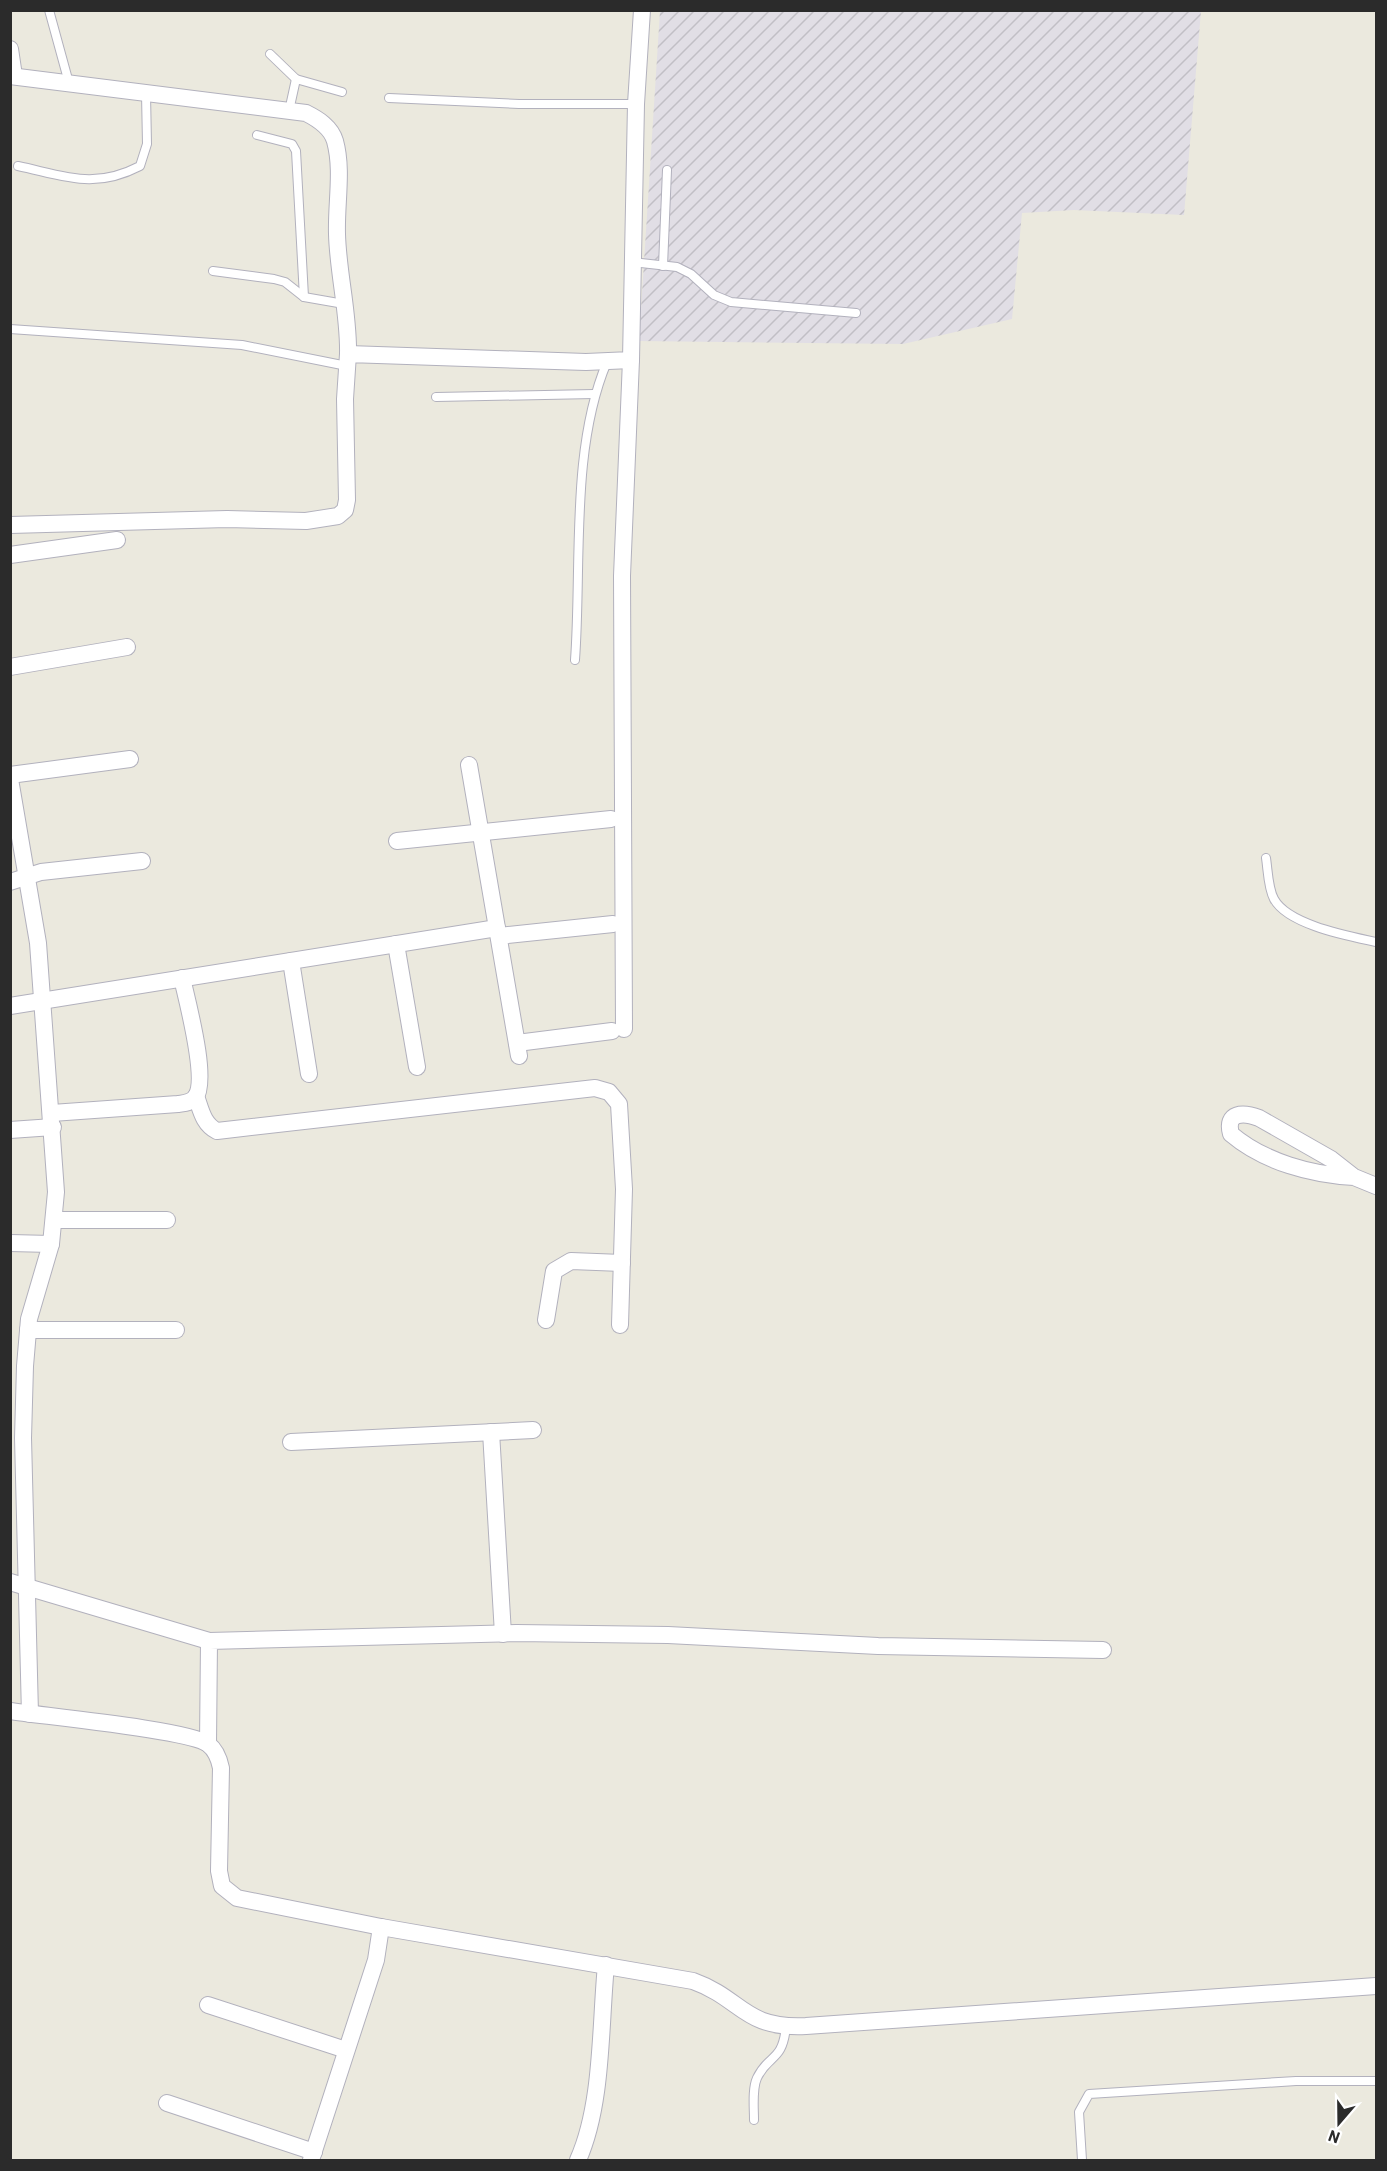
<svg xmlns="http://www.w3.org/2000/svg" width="1387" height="2171" font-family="Barlow,sans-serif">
<defs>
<pattern id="industrial-furrows" width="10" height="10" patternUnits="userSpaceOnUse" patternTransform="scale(1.5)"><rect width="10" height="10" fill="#e1dee5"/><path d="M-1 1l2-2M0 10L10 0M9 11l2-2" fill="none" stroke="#c1bfc5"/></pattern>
</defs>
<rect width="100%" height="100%" fill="#ebe9de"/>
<path fill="url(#industrial-furrows)" d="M660,11H1201L1184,215L1074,210L1022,213L1012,319L903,344L639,341Z"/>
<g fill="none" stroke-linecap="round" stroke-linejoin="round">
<g stroke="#b2b1bd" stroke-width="10">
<g id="lane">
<path d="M49,10L69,83"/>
<path d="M270,54L296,79"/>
<path d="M389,98L519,104H636"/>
<path d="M289,111L296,79L342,92"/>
<path d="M257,135L292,144L296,151L304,297"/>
<path d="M18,166C65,176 94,190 140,166L147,144L146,94"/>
<path d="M632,262L677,267L691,274L714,295L731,302L856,313"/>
<path d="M663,266L667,170"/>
<path d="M213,271L274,279L285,282L304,297L344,304"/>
<path d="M10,329L242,345L347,366"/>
<path d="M436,397L594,394"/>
<path d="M575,660C582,565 570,449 607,362"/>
<path d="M1266,858C1268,871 1268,888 1274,899C1288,925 1349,936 1376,942"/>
<path d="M754,2120C754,2107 752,2089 757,2078C769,2053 782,2063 786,2027"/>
<path d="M1082,2160L1079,2112L1089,2094L1296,2081H1376"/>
</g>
</g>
<g stroke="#b2b1bd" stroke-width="18">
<g id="street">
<path d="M10,49L14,76"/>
<path d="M10,76L306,113C318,119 331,127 335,141C343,170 336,203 337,234C338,274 349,314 348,354"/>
<path d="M10,525L227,519L306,521L338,516L345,510L347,500L345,399L348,354L586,362L631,360L636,104L642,10"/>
<path d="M10,555L117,540"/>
<path d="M10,667L127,647"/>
<path d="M469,765L519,1056"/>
<path d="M10,775L130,759"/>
<path d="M10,779L38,943L56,1192L51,1244L29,1319L25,1366L23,1438L30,1714"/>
<path d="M397,841L611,819"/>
<path d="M10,882L41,872L142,861"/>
<path d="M499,936L613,924"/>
<path d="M396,944L417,1067"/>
<path d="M291,961L309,1074"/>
<path d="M10,1006L497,928"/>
<path d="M624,1029L622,576L631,360"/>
<path d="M517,1043L612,1031"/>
<path d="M196,1096C201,1110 203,1124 217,1131L595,1088L609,1092L619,1104L624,1189L620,1325"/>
<path d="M52,1113L178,1104C184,1103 190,1103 195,1098C209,1081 187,1001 182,978"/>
<path d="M10,1130L53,1127"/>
<path d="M1354,1177C1312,1175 1264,1162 1231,1134C1225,1112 1243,1112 1259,1118L1331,1159L1354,1177L1376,1186"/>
<path d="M55,1220H167"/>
<path d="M10,1243L51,1244"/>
<path d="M546,1320L554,1271L571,1261L622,1263"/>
<path d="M28,1330H176"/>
<path d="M491,1432L503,1634"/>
<path d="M291,1442L533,1430"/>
<path d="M10,1582L209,1641"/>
<path d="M10,1711C43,1716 190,1730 208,1744C216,1750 219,1758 221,1768L219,1871L222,1886L237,1898L381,1927L693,1981C743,1999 743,2029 806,2026L1376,1986"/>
<path d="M208,1744L209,1641L516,1633L668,1635L878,1646L1103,1650"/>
<path d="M208,2005L346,2050"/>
<path d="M167,2103L314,2152"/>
<path d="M311,2160L376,1960L381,1927"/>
<path d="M578,2160C603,2104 600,2026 606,1965"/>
</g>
</g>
<use href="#lane" stroke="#fff" stroke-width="8"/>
<use href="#street" stroke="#fff" stroke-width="16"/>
</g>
<rect width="1387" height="2171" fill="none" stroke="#2b2b2b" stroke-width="24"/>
<g transform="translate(1339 2123) rotate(200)" stroke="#ffffff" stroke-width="4.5" paint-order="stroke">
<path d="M0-4.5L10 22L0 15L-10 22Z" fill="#2b2b2b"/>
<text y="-9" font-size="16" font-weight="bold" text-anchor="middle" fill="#2b2b2b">N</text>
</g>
</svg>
